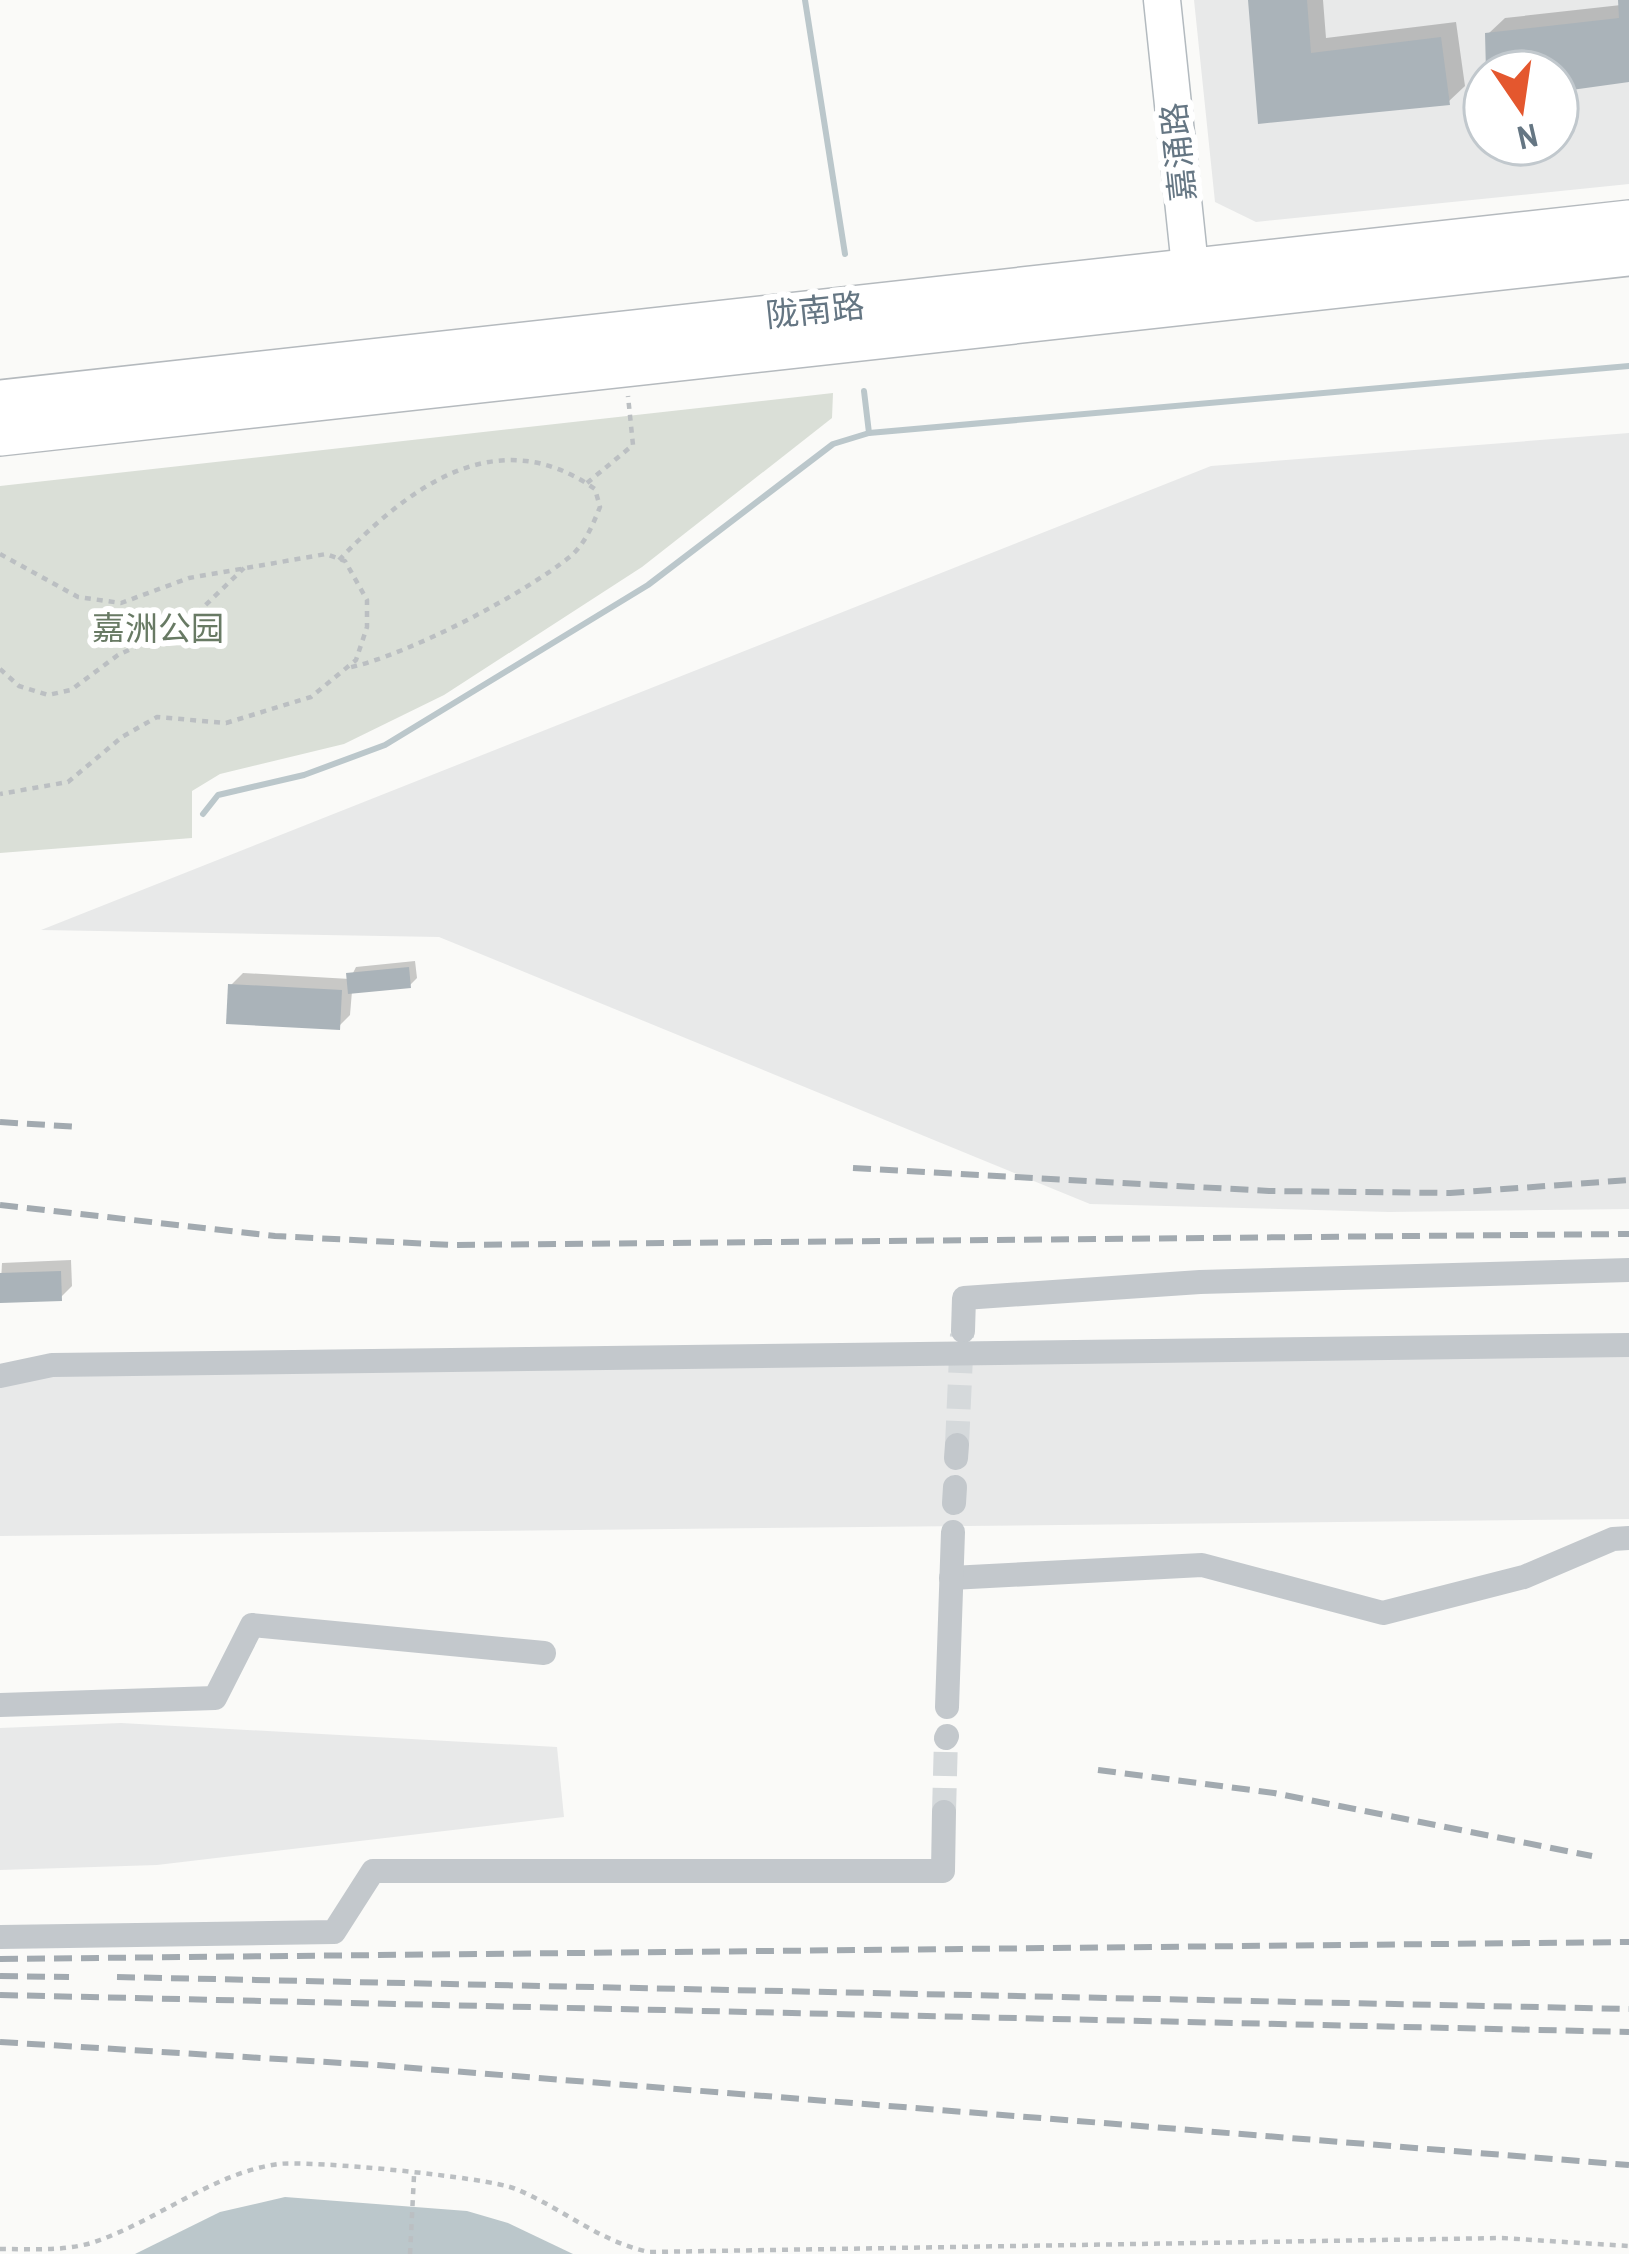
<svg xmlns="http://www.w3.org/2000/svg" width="1629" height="2254" font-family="'Archivo Narrow','Noto Sans SC',sans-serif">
<rect width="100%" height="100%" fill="#fafaf8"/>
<g fill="#e8e9e9" fill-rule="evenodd">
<path d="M1194,0H1629V184L1256,222L1215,202ZM1485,72H1557V144H1485Z"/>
<path d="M1629,433V1209L1389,1212L1090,1204L439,937L41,930L1211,466Z"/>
<path d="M1629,1343V1519L0,1536V1375Z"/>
<path d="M121,1723L557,1747L564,1817L157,1865L0,1870V1728Z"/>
</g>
<path fill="#dadfd7" d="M833,393L832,418L642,567L444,695L344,744L220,774L192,791V838L0,853V486Z"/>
<path fill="#bbc7cb" d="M285,2197L467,2211L508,2223L573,2254H135L220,2212Z"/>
<g fill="#0003">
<path d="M1251,0H1323L1326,38L1456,22L1465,86L1448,102L1261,120Z"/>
<path d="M1621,0H1629V79L1557,89V72H1489L1488,34L1505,18L1621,5Z"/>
<path d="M415,961L417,978L410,985L352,991L350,1015L338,1027L231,985L243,973L350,979L356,967Z"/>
<path d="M71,1260L72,1286L60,1298L0,1300L2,1263Z"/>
</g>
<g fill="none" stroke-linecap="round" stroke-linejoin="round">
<g stroke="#bbc7cb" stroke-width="6">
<path d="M805,0L845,254"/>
<path d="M864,391L869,433L1629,366"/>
<path d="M203,814L218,795L304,775L385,745L648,585L833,444L869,433"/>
</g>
</g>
<g fill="#aab3b9">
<path d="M1248,0H1307L1311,53L1441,37L1450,105L1258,124Z"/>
<path d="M1618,0H1629V82L1557,92V72H1486L1485,33L1619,18Z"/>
<path d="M409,967L411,988L348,994L346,973Z"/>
<path d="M228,984L342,990L340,1030L226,1024Z"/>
<path d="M61,1271L62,1301L0,1303V1273Z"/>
</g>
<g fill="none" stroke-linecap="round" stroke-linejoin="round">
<g stroke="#d5d9db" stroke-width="24" stroke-dasharray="24 12" stroke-linecap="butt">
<path d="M957,1445L962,1334"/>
<path d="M944,1812L946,1738"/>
</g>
<g stroke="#b3babf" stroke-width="39">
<path id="secondary" d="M1162,0L1193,295"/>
</g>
<g stroke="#b5babe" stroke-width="42">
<g id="primary">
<path d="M0,400L1629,220"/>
<path d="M0,436L1629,256"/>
</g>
</g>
<g stroke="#bbbfc2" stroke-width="4.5" stroke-dasharray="6 6" stroke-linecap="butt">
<path d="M587,483L633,445L628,396"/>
<path d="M0,554L78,597L121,603L189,578L326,554L345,561L367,600V627L356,660L311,697L226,723L157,717L122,737L68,782L0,794"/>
<path d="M339,560C409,487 497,420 595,489L600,507C593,524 586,542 572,555C525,594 406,656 347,668"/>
<path d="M0,669L19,686L48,695L71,690L118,655L187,623L244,568"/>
<path d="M0,2249C33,2249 69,2252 100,2240C160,2218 215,2173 278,2164C311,2160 488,2177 516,2189C564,2209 598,2241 649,2252L1502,2238L1629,2246"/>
<path d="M410,2254L414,2176"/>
</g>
<g stroke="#c3c8cc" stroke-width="24">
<path d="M963,1331L964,1298L1200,1282L1629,1270"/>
<path d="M0,1376L52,1365L1629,1345"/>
<path d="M956,1458L957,1445"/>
<path d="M954,1503L955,1487"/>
<path d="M951,1578L1202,1565L1383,1613L1524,1577L1613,1539L1629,1538"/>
<path d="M0,1705L215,1698L252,1625L544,1653"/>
<path d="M947,1707L953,1532"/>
<path d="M946,1738L947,1736"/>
<path d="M0,1937L334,1932L373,1871H943L944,1812"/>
</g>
<use href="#secondary" stroke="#fff" stroke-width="36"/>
<use href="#primary" stroke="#fff" stroke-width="39"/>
<g stroke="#a2aab0" stroke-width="6" stroke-dasharray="18 9" stroke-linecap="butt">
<path d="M0,1122L79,1127"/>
<path d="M853,1168L1269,1191L1450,1193L1629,1180"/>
<path d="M0,1205L275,1236L451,1245L1629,1234"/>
<path d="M1098,1770L1274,1793L1592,1856"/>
<path d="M0,1959L1629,1942"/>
<path d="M0,1976L69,1977"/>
<path d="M117,1977L1629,2009"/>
<path d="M0,1995L1629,2032"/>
<path d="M0,2042L376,2065L1629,2165"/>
</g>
</g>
<g text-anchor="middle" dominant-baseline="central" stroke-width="12" stroke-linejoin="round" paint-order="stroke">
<g font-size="33" fill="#657683" stroke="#fff">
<text transform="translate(1178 152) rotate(-96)">嘉涌路</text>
<text transform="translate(815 310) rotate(-6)">陇南路</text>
</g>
<g font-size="33" fill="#687a64" stroke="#fff">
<text x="158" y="628">嘉洲公园</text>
</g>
</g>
<g transform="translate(1521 108) rotate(167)"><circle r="57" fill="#ffffff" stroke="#c1c8cd" stroke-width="3"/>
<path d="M0-9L21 45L0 30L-21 45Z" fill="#e4572e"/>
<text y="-18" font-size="33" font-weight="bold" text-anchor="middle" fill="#657683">N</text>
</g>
</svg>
